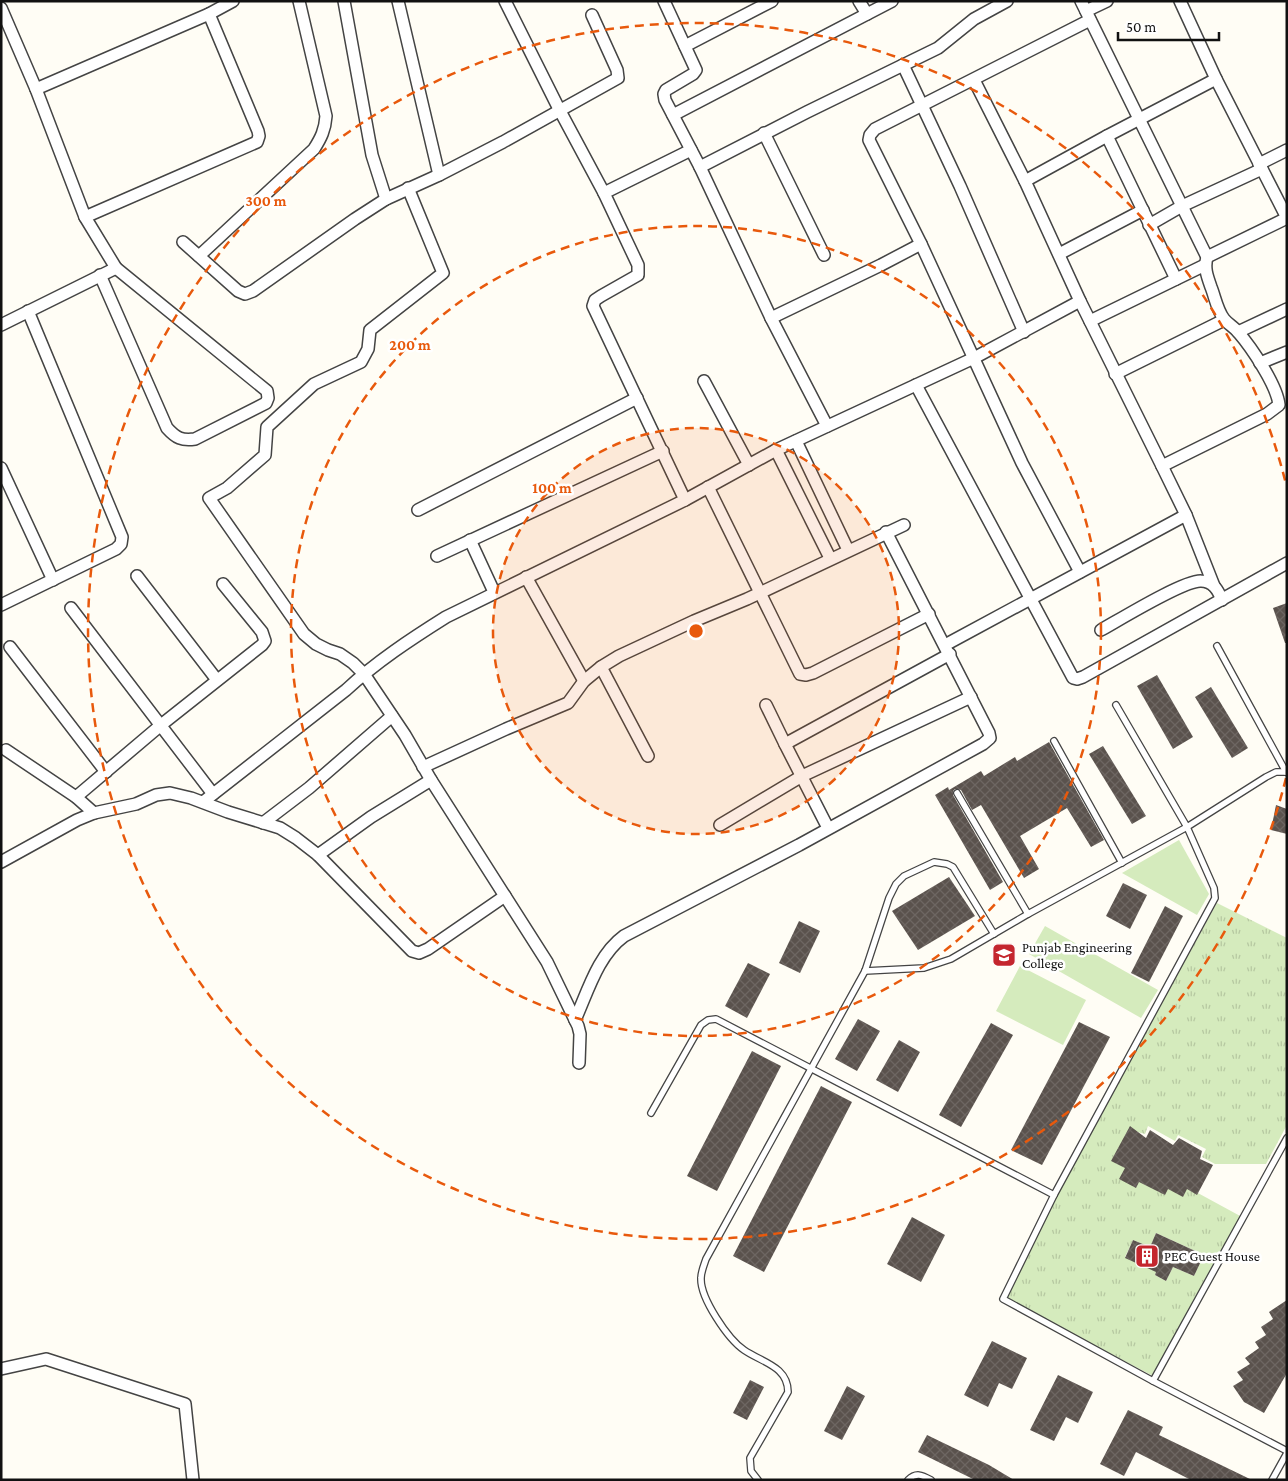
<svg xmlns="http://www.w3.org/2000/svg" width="1288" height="1481" font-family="'Crimson Pro',serif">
<defs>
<pattern id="grass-tufts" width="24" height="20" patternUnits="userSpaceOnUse" patternTransform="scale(1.25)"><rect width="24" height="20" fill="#d5ebbd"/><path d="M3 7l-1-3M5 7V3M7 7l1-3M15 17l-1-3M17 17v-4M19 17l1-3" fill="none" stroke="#b6c8a1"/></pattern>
<pattern id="building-cross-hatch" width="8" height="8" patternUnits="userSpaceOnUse" patternTransform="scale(1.25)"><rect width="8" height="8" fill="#5a524d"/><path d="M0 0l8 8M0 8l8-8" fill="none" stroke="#6d6662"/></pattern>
</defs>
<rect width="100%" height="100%" fill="#fffdf5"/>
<path fill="url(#grass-tufts)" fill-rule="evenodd" d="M1217,903L1287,938V1125L1266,1164H1215L1202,1157L1206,1149L1178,1135L1175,1141L1148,1126L1145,1134L1130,1130L1127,1167L1139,1179L1167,1186H1185L1242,1217L1155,1377L1004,1298L1056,1194ZM1156,1233L1204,1255L1194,1276L1173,1267L1166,1281L1155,1275L1160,1264L1144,1266L1125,1257L1133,1240L1150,1247Z"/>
<g fill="#d5ebbd">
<path d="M1179,840L1209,894L1197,915L1122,873Z"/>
<path d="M1045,926L1158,990L1141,1018L1029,954Z"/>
<path d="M1020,966L1086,1000L1063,1045L996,1011Z"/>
</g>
<g fill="url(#building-cross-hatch)">
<path d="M1287,603V643H1285L1273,608Z"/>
<path d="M1157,675L1193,737L1173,749L1137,686Z"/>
<path d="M1211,687L1248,748L1232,758L1195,697Z"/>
<path d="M1049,742L1104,840L1091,847L1067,808L1020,836L1039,869L1024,878L981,805L972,810L961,790L955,789L953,791V795L1003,882L990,890L935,795L948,787L949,790L981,771L984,776L1015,757L1017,761Z"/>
<path d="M1103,746L1146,816L1132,824L1089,754Z"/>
<path d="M1276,805L1287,809V834L1271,830Z"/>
<path d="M949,877L975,916L918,950L892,911Z"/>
<path d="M1123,883L1147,895L1130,929L1106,916Z"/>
<path d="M1165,906L1183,916L1149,982L1131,973Z"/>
<path d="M799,921L820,931L800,973L779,963Z"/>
<path d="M748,963L770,974L747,1018L725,1006Z"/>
<path d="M858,1019L880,1031L857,1071L835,1059Z"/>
<path d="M1079,1022L1110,1037L1042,1165L1011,1150Z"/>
<path d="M991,1023L1013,1035L961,1127L939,1115Z"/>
<path d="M899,1040L920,1052L898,1092L876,1080Z"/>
<path d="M752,1051L781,1066L717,1191L687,1176Z"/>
<path d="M821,1086L852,1102L764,1272L733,1256Z"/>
<path d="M1130,1126L1146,1138L1150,1130L1173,1145L1179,1138L1202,1151L1200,1159L1213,1165L1197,1195L1187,1189L1183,1197L1168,1189L1165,1195L1139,1182L1136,1188L1119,1179L1125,1168L1111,1161Z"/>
<path d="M912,1217L945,1235L921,1282L887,1264Z"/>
<path d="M1156,1233L1204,1255L1194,1276L1173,1267L1166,1281L1155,1275L1156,1272L1125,1258L1133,1240L1150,1247Z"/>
<path d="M1287,1300V1373L1264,1413L1244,1402L1233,1386L1243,1380L1237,1372L1250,1364L1245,1358L1259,1348L1255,1342L1266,1335L1261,1327L1273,1319L1269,1312Z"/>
<path d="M992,1341L1027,1358L1012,1389L999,1383L988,1407L964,1395Z"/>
<path d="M1058,1375L1093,1392L1078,1423L1066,1417L1054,1441L1030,1430Z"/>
<path d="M750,1380L764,1387L747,1420L733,1413Z"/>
<path d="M847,1386L865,1396L842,1440L824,1431Z"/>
<path d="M1128,1410L1163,1427L1159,1435L1252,1480H1191L1136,1452L1124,1476L1100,1464Z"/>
<path d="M927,1435L989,1465L1014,1480H975L918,1452Z"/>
</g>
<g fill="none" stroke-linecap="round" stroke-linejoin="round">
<g stroke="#444" stroke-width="8">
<g id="lane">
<path d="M1217,646L1286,772"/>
<path d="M1116,705L1187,827L1214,888L1215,898L1054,1195L1003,1299L1153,1381L1287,1451"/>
<path d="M1054,741L1122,863"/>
<path d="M957,793L1028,914"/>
<path d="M865,971L924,968L951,959L1028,914L1187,827L1266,777L1276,772H1287"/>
<path d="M651,1113L701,1025L708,1020L716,1019L1054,1195"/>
<path d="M1153,1381L1287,1138"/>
<path d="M758,1480L751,1471L750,1458L788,1392C788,1366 761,1362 744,1350C728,1339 700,1298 701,1278C701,1272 704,1265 706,1259L865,971L889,898L896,884L904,876L934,862L947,864L953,867L994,934"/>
<path d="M908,1480C916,1472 922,1475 931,1480"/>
<path d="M1272,1480L1287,1453"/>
</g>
</g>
<g stroke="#444" stroke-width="14">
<g id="street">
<path d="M344,1L372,155L386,199"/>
<path d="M398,1L439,175"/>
<path d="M505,1L559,109L604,193"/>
<path d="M664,1L696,70L693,74L666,90L664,94L665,100L700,167L771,318L827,426"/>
<path d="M859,1L867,14"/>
<path d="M1081,1L1207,257L1287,218"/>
<path d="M1180,1L1216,79L1287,218"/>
<path d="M1,8L36,89L85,217L116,268L1,325"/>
<path d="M1086,11L1107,1"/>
<path d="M685,46L772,1"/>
<path d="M903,65L960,186L1024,332"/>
<path d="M974,80L1025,181"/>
<path d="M36,89L209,14L233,1"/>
<path d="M673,115L892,1"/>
<path d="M764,133L824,255"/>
<path d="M1107,136L1176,279"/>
<path d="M1259,164L1287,150"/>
<path d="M700,167L807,112L938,48L974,19L1007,1"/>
<path d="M408,188L443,273L370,330L368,349L361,362L314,384L267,427L265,455L227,488L209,498L304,634L316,644L328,650L340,654L353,663L364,674L405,735L431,780L547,962L578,1026L580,1034L579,1063"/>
<path d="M85,217L257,142L259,136L258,131L209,14"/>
<path d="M1149,225L1182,206L1262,169"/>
<path d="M183,242L238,291L245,294L253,291L355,219L386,199L439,175L503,142L618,78L617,70L592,15"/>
<path d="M1059,254L1143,210"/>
<path d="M199,256L314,149C321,138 325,130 326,116L299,1"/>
<path d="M100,275L167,428C176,438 182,441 195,439L266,403L268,398L267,391L116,268"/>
<path d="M1080,301L1025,181L1107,136L1216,79"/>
<path d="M771,318L881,265L921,244"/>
<path d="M1090,321L1205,265"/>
<path d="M1238,332L1287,309"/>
<path d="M1260,363L1287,352"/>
<path d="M1115,374L1224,320"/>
<path d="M704,381L749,465"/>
<path d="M916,385L1073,678L1077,679L1083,677L1287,563"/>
<path d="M796,441L848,550"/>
<path d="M776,450L830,558"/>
<path d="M1162,466L1186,515L1214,586"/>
<path d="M1,468L53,580"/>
<path d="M708,487L800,674L806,675L813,673L929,614"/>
<path d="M685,500L593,306L595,300L601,296L638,275V265L604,193L691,150"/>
<path d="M418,510L637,398"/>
<path d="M470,540L494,592"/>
<path d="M437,556L663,451"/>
<path d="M1080,572L1022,463L921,244L869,140L870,135L875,129L1090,20"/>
<path d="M137,576L217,680"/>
<path d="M526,577L584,681"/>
<path d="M1,605L116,549L121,544L122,537L28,311"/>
<path d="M71,608L213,794"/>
<path d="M1101,630C1119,620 1184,580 1201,581C1213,581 1218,590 1222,600"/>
<path d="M945,645L1186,515"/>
<path d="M10,647L106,772"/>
<path d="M601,667L648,756"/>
<path d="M766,705L785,744"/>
<path d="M6,750L76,797L94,813"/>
<path d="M423,767L506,729L568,703L584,681L601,667L619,656L694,621L747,599L904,525"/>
<path d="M76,797L161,725L262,645L265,641L262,632L223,584"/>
<path d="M203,802L346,690C376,662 411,639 446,617L685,500L776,450L974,358L1080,301L1162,466L1267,414L1279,405C1277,385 1251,347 1238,332C1234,327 1228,324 1224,319C1217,310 1215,297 1211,287C1207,276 1204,268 1207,257"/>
<path d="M263,823L309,788L392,716"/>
<path d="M720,825L802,776L971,697"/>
<path d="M828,828L785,744L950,654"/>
<path d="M318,855L371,817L431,780"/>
<path d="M1,862L77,820L94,813L136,804L156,795L170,793L191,798L228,812L280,828L296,838L318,855L412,951L419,953L428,949L505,896"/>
<path d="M575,1020C588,991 598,955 624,936L799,845L983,744L990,738L989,733L886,532"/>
<path d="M1,1369L46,1359L185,1404L193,1480"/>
</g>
</g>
<use href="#lane" stroke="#fff" stroke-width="5.5"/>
<use href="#street" stroke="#fff" stroke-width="11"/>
</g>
<circle cx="696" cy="631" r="203" fill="#e8590c" fill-opacity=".12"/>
<g fill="none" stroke="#e8590c" stroke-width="2.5" stroke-dasharray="9 6">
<circle cx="696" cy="631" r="203"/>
<circle cx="696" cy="631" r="405"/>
<path d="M1286 778A608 608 0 1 1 1286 484"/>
</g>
<defs>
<g id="university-square" transform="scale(1.25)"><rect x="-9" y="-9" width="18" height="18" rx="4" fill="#c4262e" stroke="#fff"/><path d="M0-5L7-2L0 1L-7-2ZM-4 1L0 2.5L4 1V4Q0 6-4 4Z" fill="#fff"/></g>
<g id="building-square" transform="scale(1.25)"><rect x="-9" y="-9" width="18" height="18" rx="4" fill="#c4262e" stroke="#fff"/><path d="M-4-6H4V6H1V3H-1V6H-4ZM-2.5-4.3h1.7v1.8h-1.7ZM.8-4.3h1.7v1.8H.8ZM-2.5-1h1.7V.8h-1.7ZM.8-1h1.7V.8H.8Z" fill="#fff"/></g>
</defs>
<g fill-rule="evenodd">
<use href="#university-square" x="1004" y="955"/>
<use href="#building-square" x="1147" y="1256"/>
</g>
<g text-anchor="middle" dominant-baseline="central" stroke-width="5" stroke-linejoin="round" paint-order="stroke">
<g font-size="14" fill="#111" stroke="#fff" text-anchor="start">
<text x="1022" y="947">Punjab Engineering<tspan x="1022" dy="16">College</tspan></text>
<text x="1164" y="1256">PEC Guest House</text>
</g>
</g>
<circle cx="696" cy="631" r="8" fill="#e8590c" stroke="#fff" stroke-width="2.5"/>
<g font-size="15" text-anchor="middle" font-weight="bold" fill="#e8590c" stroke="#fff" stroke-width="5" stroke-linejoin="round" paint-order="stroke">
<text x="266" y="206">300 m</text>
<text x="410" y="350">200 m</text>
<text x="552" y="493">100 m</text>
</g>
<rect width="1288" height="1481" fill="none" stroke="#111111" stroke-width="5"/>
<path d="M1118 32v8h101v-8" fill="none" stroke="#111111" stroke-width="2.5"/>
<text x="1126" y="32" font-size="15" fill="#111111" stroke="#ffffff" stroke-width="4" paint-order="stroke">50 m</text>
</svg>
